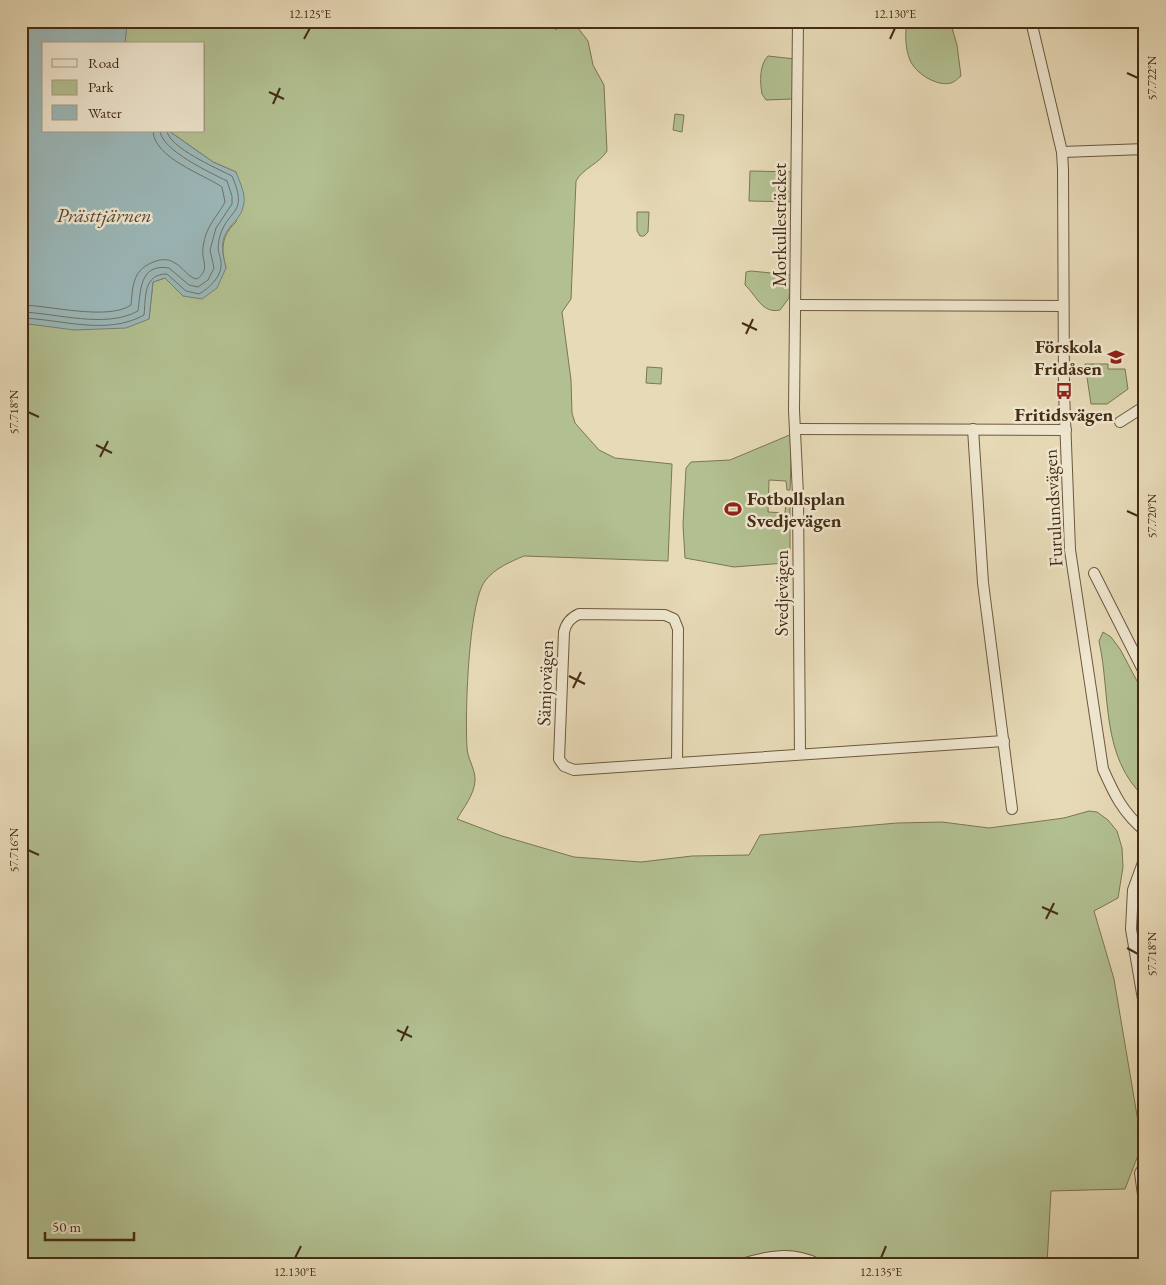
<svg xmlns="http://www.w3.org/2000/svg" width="1166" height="1285" font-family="'EB Garamond',serif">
<rect width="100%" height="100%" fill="#e7dab7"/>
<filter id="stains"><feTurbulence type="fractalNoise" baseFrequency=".004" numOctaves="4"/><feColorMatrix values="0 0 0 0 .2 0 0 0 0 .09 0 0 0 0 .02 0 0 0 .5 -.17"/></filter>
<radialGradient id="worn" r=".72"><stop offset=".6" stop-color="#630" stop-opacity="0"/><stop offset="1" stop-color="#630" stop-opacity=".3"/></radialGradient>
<g fill="#b2c091" stroke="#7c7652">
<path d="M126,21H556V30L558,26L567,21L575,24L588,41L593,65L604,85L607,151C599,164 583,168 576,181L571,299L562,312L571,380L572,413L575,423L599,450L615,458L672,464L668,561L524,556C510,562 495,568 485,581C468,604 465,716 467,747C467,758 476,770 475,781C474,795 464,807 457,819L502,836L574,857L641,862L692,856L749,855L760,835L897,823L942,822L989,828L1064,818L1089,811L1097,812L1108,820L1117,831L1122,848L1123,867L1118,898L1094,911L1114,979L1142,1145L1125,1189L1051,1191L1047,1264H21V323L149,319L153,282L165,278L183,296L226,268C221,249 221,236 236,222V172L213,162L169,131H204V44H125Z"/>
<path d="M907,21H950L957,45L961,76C958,78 955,82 951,83C937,87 915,73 910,60C905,48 905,33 907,21Z"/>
<path d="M768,56L795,59V90L792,99L766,100L762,94C760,83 759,65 768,56Z"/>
<path d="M675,114L684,115L682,132L673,130Z"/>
<path d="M750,171L796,172V202L749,201Z"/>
<path d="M637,212H649L648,232L644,236H640L637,231Z"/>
<path d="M751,271L791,275L789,298L780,310C762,314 757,296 745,285L746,272Z"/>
<path d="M1085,364H1108V369H1125L1128,389L1107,404H1091Z"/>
<path d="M647,367L662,368L661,384L646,383Z"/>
<path d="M792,434L790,490H787L786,481L769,480L768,512L785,513L786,502L790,503V549L785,563L734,567L685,558L683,525L686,468L691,462L730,460Z"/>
<path d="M1103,632L1111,637L1120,649L1145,696V798C1100,756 1111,695 1099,641Z"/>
</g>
<path fill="#9bb8b9" stroke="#798077" d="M21,21H126L127,24L125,44H44V131H169L213,162L236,172C240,183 247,196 243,207C241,217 233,222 228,230C219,242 223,255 226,268L217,288L202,299L183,296L165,278L153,282L149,319L126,328L74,330L21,323Z"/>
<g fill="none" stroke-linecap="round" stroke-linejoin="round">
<g stroke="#707266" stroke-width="1">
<path d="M21,305C48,305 108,321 131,305C133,283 133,269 156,261C163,259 169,259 175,263C183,267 188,278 197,279C211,269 201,261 203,247C206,225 216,219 225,202L222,187C203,174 154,158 153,131"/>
<path d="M21,312C57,313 105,329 138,311C141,291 139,263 169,268L189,285L198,287L208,280L214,268L210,250L216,228L232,204V196L227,181C211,173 161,150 160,131"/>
<path d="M21,318C61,319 107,336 144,315C146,297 143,274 167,274L186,291L199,294C208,289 220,278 221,267C222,254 215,255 220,236C228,208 249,215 232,176C218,169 168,147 167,131"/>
</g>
<g stroke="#6e583d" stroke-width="12">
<g id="minor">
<path d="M798,21L794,410L798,495L800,754"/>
<path d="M1031,21L1062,152L1063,169L1064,391L1070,550L1103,769C1114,794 1123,813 1145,831"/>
<path d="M1062,152L1145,149"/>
<path d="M796,305L1063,306"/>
<path d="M1120,422L1145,406"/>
<path d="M796,429L1066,430"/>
<path d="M973,429L983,583L1012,809"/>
<path d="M1094,573L1145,674"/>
<path d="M677,763L678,629L674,619L665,615L579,614C570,618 566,623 564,632L559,759L564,766L574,770L1004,741"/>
<path d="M1145,857L1133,890L1131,929L1145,1011"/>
<path d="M1145,1165L1140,1173L1145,1209"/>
<path d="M742,1264C768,1256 792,1251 818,1264"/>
</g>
</g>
<use href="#minor" stroke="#efe7d0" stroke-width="10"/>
</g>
<path fill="none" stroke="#462c14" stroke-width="2" d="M304,39L310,28M890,39L895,28M1127,73L1138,78M269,92L284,99M273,104L280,88M742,323L757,330M746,334L753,319M28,412L39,417M96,445L112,453M100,457L108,441M1127,511L1138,516M569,676L585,684M573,688L581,672M28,850L39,855M1042,907L1058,914M1046,919L1054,903M1127,948L1138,954M397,1030L412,1037M401,1041L408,1026M295,1258L301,1246M881,1258L886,1246"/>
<defs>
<g id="school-bare" transform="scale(1.35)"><path d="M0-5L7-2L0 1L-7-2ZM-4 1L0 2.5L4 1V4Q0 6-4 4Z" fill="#8f2418" stroke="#efe7d0" stroke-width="2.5" paint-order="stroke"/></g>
<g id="bus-bare" transform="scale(1.35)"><path d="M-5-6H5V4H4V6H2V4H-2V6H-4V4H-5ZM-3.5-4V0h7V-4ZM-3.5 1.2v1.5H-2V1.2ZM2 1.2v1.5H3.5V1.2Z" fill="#8f2418" stroke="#efe7d0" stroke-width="2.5" paint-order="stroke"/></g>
<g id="stadium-bare" transform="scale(1.35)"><path d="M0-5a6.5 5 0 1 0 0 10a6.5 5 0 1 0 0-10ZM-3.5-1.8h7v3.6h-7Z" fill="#8f2418" stroke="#efe7d0" stroke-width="2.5" paint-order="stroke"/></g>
</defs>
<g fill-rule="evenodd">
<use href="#school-bare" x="1116" y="357"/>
<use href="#bus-bare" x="1064" y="391"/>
<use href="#stadium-bare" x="733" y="509"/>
</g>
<g text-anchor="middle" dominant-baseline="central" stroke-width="5" stroke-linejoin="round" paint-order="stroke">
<g font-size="19" fill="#462c14" stroke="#efe7d0">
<text transform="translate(779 225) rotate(-90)">Morkullesträcket</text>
<text transform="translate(1053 508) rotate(-93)">Furulundsvägen</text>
<text transform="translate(781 593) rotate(-90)">Svedjevägen</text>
<text transform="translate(545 683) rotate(-88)">Sämjovägen</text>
</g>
<g font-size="19" font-weight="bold" fill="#462c14" stroke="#efe7d0" text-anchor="end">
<text x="1102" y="346">Förskola<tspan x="1102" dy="22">Fridåsen</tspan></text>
<text x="1064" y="414" text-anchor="middle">Fritidsvägen</text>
<text x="747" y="498" text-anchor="start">Fotbollsplan<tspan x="747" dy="22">Svedjevägen</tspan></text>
</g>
<g font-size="20" font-style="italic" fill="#574835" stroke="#efe7d0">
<text x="104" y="215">Prästtjärnen</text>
</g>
</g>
<rect width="1166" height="1285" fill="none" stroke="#e7dab7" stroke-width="55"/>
<rect x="42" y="42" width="162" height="90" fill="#efe7d0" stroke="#ab9c85"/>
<rect x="52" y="59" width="25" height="8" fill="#efe7d0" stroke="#ab9c85"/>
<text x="88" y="68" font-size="15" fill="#462c14">Road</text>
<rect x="52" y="80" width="25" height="15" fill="#b2c091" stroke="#ab9c85"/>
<text x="88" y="92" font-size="15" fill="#462c14">Park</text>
<rect x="52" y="105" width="25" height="15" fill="#9bb8b9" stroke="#ab9c85"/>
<text x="88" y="118" font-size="15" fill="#462c14">Water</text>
<path d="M45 1232v8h89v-8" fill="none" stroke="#462c14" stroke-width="2.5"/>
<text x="52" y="1232" font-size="15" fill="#462c14" stroke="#efe7d0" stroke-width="4" paint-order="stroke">50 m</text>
<rect x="28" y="28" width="1110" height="1230" fill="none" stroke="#462c14" stroke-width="2"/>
<g font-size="12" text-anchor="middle" fill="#462c14">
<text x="310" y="18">12.125°E</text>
<text x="895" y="18">12.130°E</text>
<text transform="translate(1152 78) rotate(-90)" y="4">57.722°N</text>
<text transform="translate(14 412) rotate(-90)" y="4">57.718°N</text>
<text transform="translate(1152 516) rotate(-90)" y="4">57.720°N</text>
<text transform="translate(14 850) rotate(-90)" y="4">57.716°N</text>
<text transform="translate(1152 954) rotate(-90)" y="4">57.718°N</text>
<text x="295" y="1276">12.130°E</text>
<text x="881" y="1276">12.135°E</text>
</g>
<rect width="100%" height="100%" filter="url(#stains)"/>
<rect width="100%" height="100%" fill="url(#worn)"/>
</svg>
